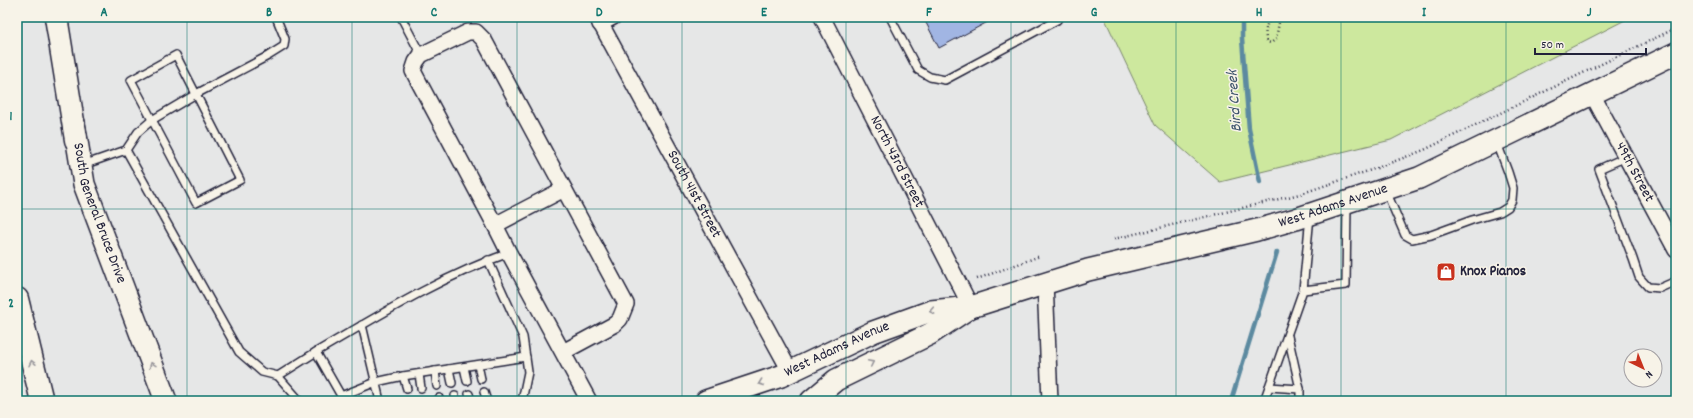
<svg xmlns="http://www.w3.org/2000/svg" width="1693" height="418" font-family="Dekko,sans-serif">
<rect width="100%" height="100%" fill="#e6e7e7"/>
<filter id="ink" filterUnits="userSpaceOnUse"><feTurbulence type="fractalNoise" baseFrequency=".025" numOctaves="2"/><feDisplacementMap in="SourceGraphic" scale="8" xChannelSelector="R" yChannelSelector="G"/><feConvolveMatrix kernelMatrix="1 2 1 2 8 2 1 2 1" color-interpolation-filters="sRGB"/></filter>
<g filter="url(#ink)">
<path fill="#cde89e" stroke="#78856c" d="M1104,17H1626L1627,19L1391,140L1220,182L1155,125Z"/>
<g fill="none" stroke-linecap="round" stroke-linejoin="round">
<g stroke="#5c8aa0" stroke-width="4.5">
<path d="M1242,17V39L1249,129L1260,182"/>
<path d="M1231,401L1277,252"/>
</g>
</g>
<path fill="#a1b5e3" stroke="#22223b" d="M923,17H997L939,48Z"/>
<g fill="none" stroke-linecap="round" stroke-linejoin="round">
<g stroke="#22223b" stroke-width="10">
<g id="service">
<path d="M401,17L421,55"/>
<path d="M890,17L918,70L930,77L945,80L1057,20L1059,17"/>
<path d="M176,55L240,180L196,203L131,80Z"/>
<path d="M126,150L239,352L262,372L278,376L300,401"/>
<path d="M1626,157L1599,169L1633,259L1639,277L1648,287L1660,288L1676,281"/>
<path d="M83,165L126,150L138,132L152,120L196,94L268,56L284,46L285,39L276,17"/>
<path d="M1386,191L1405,235L1412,239L1431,235L1472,220L1500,212L1508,207L1512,200L1513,188L1508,172L1497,143"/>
<path d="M488,260L523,337L528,372L522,401"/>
<path d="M1303,290L1310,216"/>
<path d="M362,325L380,401"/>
<path d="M1288,336L1300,389V401"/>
<path d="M316,352C378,316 440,277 509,253"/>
<path d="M478,365L481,379"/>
<path d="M464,367L467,381"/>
<path d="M449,369L452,383"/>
<path d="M435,371L437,386"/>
<path d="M419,374L421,388"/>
<path d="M278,376L316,352L344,401"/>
<path d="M403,376L407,389"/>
<path d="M1269,387L1300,389"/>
<path d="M484,392L487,401"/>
<path d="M469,394L471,401"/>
<path d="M341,396L376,382L403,376L526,357"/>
<path d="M455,396L456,401"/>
<path d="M439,398L440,401"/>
<path d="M1264,401L1303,290L1346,285L1347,204"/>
</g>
</g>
<g stroke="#22223b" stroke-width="18">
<g id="minor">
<path id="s1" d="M597,17L790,371"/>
<path id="s2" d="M822,17L971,307"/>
<path d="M600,24L613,17"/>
<path id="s3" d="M1592,94L1676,250"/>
<path d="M495,225L564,189"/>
<path d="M1045,282L1050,401"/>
<path d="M563,352L615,324L620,319L626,304L484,40L476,32H468L421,55L416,62L413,71L495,225L509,253L589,401"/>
</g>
</g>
<g stroke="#22223b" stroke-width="24">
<g id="secondary">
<path id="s4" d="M74,123L84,184L166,401"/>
<path id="s5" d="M706,401L781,376L873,332L931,311L971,307L1088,270L1257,230L1296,219L1419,178L1676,53"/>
<path d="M811,401L836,380L930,334L969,308"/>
</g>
</g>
<g stroke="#22223b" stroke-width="25">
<g id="motorway">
<path d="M56,17L76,140"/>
<path d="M17,299L42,401"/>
</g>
</g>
<g stroke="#22223b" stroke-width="2.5" stroke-dasharray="1 3" stroke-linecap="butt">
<path d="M1269,17L1279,19L1268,22C1265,29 1265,36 1267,42L1271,43L1276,39L1280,17"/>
<path d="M1114,239L1300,194L1377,168L1424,150L1676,28"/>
<path d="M977,279L1040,256"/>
</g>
<use href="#service" stroke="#f7f3e8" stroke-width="7"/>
<use href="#minor" stroke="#f7f3e8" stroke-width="15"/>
<use href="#secondary" stroke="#f7f3e8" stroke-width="21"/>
<use href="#motorway" stroke="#f7f3e8" stroke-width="22"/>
</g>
<defs><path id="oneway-chevron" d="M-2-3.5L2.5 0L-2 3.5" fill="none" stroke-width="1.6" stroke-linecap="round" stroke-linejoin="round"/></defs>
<g stroke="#97959a">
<use href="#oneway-chevron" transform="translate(932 311) rotate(169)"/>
<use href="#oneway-chevron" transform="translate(32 363) rotate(-103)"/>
<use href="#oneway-chevron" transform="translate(871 363) rotate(-26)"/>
<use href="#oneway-chevron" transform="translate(152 365) rotate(-111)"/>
<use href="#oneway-chevron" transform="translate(761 383) rotate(160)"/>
</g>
</g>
<path fill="none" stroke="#0f766e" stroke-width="1" stroke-opacity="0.55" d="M187,17V401M352,17V401M517,17V401M682,17V401M846,17V401M1011,17V401M1176,17V401M1341,17V401M1506,17V401M17,209H1676"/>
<defs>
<g id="shop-square" transform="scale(1)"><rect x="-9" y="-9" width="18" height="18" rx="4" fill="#c8321e" stroke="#f7f3e8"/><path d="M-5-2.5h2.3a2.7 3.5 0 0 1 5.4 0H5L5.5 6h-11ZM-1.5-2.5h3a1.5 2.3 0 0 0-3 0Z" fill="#fff"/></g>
</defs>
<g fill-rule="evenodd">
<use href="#shop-square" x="1446" y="272"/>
</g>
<g text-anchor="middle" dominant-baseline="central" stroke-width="3" stroke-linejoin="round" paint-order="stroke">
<g font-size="15" fill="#22223b" stroke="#f7f3e8">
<text stroke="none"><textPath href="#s2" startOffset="163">North 43rd Street</textPath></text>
<text stroke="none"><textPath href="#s3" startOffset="89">49th Street</textPath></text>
<text stroke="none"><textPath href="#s1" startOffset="202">South 41st Street</textPath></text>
<text stroke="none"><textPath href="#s5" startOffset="659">West Adams Avenue</textPath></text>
<text stroke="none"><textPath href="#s4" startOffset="94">South General Bruce Drive</textPath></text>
<text stroke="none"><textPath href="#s5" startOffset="141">West Adams Avenue</textPath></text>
</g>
<g font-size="15" font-weight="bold" fill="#22223b" stroke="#f7f3e8" text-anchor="start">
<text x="1460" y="272">Knox Pianos</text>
</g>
<g font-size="16" font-style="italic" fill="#3f566d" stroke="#f7f3e8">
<text transform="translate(1235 101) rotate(-94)">Bird Creek</text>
</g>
</g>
<rect width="1693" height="418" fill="none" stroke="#f7f3e8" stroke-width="44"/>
<g transform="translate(1643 368) rotate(137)"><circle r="19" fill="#f7f3e8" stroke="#a29fa3"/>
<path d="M0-3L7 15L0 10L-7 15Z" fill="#c8321e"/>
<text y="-6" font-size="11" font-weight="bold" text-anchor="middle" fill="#22223b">N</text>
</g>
<path d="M1535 48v6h111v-6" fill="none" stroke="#22223b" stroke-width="2"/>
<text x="1541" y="48" font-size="12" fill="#22223b" stroke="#f7f3e8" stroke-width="3" paint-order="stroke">50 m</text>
<rect x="22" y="22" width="1649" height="374" fill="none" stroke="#0f766e" stroke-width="1.5"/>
<g font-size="13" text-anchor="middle" font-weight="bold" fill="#0f766e">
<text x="104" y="16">A</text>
<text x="269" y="16">B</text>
<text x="434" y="16">C</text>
<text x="599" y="16">D</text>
<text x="764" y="16">E</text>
<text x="929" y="16">F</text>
<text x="1094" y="16">G</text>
<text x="1259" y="16">H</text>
<text x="1424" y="16">I</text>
<text x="1589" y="16">J</text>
<text x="11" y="120">1</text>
<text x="11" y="307">2</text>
</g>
</svg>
